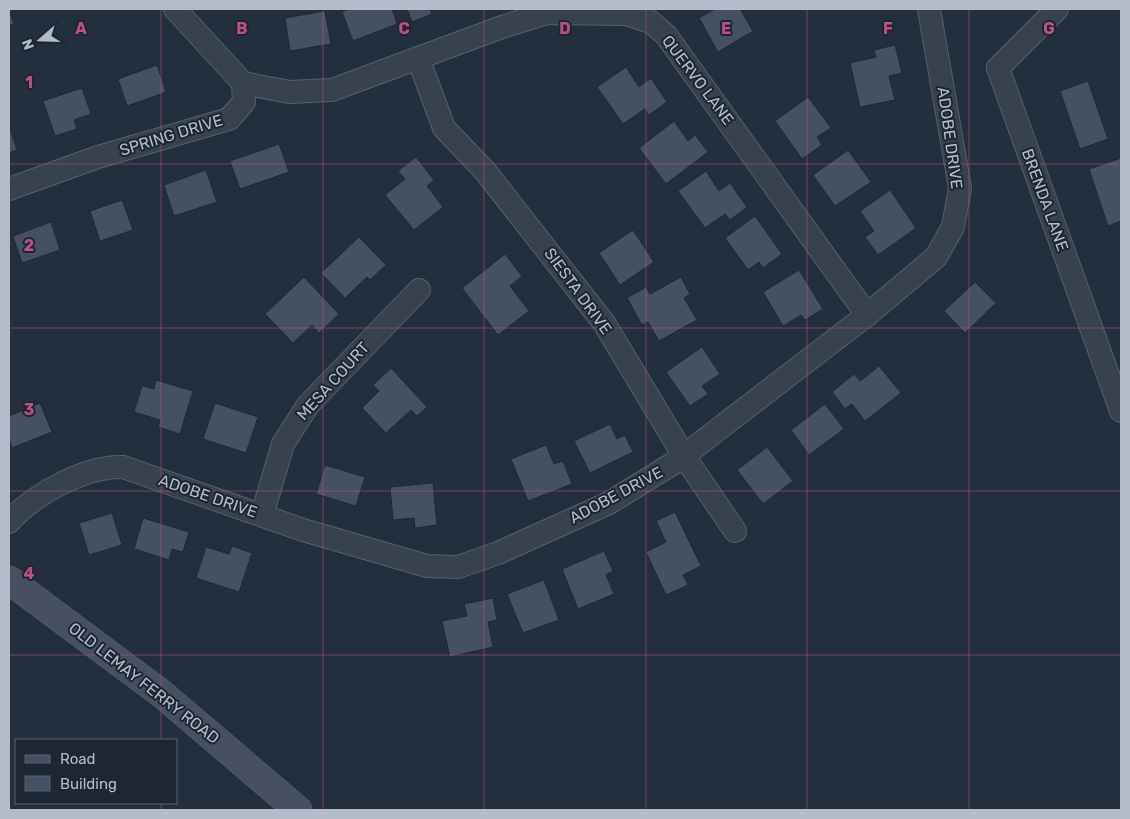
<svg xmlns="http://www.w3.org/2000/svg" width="1130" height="819" font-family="Rubik,sans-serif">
<rect width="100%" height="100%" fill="#242f3e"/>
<g fill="#455162" stroke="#1f2835">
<path d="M349,9H392L397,24L353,41L342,12Z"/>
<path d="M407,9H430L432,14L412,22Z"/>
<path d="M715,9H740L753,31L718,52L699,18Z"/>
<path d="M9,10L14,24L9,25Z"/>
<path d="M325,11L331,44L290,51L285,18Z"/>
<path d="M895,45L902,73L889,76L895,100L860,107L850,63L876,57L874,50Z"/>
<path d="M157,65L166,92L127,106L118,79Z"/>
<path d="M626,67L639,87L651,78L667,102L649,115L645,109L623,124L597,87Z"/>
<path d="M1088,81L1108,139L1080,149L1060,91Z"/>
<path d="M82,88L91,114L74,120L77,129L55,136L43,101Z"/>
<path d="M808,97L831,128L817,137L822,145L802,159L775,121Z"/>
<path d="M674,121L688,141L695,135L708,152L666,184L639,148Z"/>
<path d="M9,126L17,150L9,153Z"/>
<path d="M279,144L289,172L240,189L230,161Z"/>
<path d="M848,150L871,182L835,206L813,175Z"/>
<path d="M416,157L434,180L427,186L443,207L414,230L385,195L405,179L398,171Z"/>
<path d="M1121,158V221L1108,226L1089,169Z"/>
<path d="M206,170L217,202L174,216L164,185Z"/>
<path d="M706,171L719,191L730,183L747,207L730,220L725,214L705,228L678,191Z"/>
<path d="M890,190L916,228L878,255L865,237L874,231L860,211Z"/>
<path d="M122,200L133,230L100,241L90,211Z"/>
<path d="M755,216L782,254L763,268L759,262L748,270L725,238Z"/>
<path d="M51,222L60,250L22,263L13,236Z"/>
<path d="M633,230L654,262L620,285L599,253Z"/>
<path d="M359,237L386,265L370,280L367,277L345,298L321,273Z"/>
<path d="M505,254L522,276L510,286L529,311L498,335L462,288Z"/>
<path d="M799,270L823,309L805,320L801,315L783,326L763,292Z"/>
<path d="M304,277L339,314L319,333L312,325L293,343L265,314Z"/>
<path d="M681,277L690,294L684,298L697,320L659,341L648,322L642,325L627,298L646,287L650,294Z"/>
<path d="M975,282L996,303L965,333L944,311Z"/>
<path d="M702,347L720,374L702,386L708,394L690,406L666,372Z"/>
<path d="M879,366L901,393L865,421L852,404L845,409L832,392L854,374L860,381Z"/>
<path d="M391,368L427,407L417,416L411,410L386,433L362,408L379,391L373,385Z"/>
<path d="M156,380L193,391L180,434L158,427L160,420L134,412L142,386L154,389Z"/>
<path d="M40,403L52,432L12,448L9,439V416Z"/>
<path d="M215,403L258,417L246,453L203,439Z"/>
<path d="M825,404L844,429L809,455L791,430Z"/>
<path d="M610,424L617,439L625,435L633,452L590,473L574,441Z"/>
<path d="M546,445L554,464L563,461L572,484L528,501L511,459Z"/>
<path d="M767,447L793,481L763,504L737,470Z"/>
<path d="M325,465L365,477L356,506L316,494Z"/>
<path d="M433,483L437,525L415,528L414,518L393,520L390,487Z"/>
<path d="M675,512L701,566L683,575L688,585L666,595L646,552L666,542L656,521Z"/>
<path d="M112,513L122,545L89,555L79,523Z"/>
<path d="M143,518L189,532L183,552L172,549L169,560L134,549Z"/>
<path d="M232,546L252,553L239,592L196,578L206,547L229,554Z"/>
<path d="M604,551L613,571L606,575L614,594L578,609L562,569Z"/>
<path d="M544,580L559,620L523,633L507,594Z"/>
<path d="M493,598L497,620L488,622L493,647L450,657L442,621L467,616L464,604Z"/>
</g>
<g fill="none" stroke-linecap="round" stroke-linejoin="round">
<g stroke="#565f6c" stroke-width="24">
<g id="minor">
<path d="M1057,9L998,68L1121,411"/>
<path d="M418,58L444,128L485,171L604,323L684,456L735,531"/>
<path d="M243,83L289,92L332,90L502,27L547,13L626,14L651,22L666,35L867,315"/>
<path d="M9,189L98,157L229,119L244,102L243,83L175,9"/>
<path d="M262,515L283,444L308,405L419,290"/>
<path d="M9,522C34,494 85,466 123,467L303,530L427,566L458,567L498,553L609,503L677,461L867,315L936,257L953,227L960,188L929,9"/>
</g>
</g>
<g stroke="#565f6c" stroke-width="29">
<path id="secondary" d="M9,580L162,694L298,810"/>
</g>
<use href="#minor" stroke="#38414e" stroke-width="22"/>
<use href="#secondary" stroke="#465061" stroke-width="28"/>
</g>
<path fill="none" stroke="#bd5182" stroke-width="1" stroke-opacity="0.55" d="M161,9V740M323,9V810M484,9V810M646,9V810M807,9V810M969,9V810M9,164H1121M9,328H1121M9,491H1121M9,655H1121M161,803V810"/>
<g text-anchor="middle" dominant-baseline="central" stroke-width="4" stroke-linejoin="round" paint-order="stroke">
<g font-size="16" fill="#b4bcc9" stroke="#1d2633">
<text transform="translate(698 80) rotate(53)">QUERVO LANE</text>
<text transform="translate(171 135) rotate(-17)">SPRING DRIVE</text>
<text transform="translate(950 138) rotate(82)">ADOBE DRIVE</text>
<text transform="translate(1045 200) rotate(70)">BRENDA LANE</text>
<text transform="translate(578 291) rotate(54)">SIESTA DRIVE</text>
<text transform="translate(333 381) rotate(-48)">MESA COURT</text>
<text transform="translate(616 495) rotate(-28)">ADOBE DRIVE</text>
<text transform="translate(208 496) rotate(19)">ADOBE DRIVE</text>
<text transform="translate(144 683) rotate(38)">OLD LEMAY FERRY ROAD</text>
</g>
</g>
<g font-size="16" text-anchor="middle" font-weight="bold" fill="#bd5182" stroke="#1d2633" stroke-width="4" stroke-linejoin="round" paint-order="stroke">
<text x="81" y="34">A</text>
<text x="242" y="34">B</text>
<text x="404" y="34">C</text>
<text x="565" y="34">D</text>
<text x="726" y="34">E</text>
<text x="888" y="34">F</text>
<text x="1049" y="34">G</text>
<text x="29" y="88">1</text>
<text x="29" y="251">2</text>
<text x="29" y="415">3</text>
<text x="29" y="579">4</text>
</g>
<rect width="1130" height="819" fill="none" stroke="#b4bcc9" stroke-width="20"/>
<rect x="15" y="739" width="162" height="65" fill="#1d2633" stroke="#59626f"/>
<rect x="25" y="755" width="25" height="8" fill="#465061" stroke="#59626f"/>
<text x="60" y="764" font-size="15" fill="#b4bcc9">Road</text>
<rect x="25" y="776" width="25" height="15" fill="#455162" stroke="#59626f"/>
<text x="60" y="789" font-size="15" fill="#b4bcc9">Building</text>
<g transform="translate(40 40) rotate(250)" stroke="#1d2633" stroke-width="4" paint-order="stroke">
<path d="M0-4L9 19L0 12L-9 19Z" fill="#b4bcc9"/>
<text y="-8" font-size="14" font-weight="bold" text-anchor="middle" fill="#b4bcc9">N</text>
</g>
</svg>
